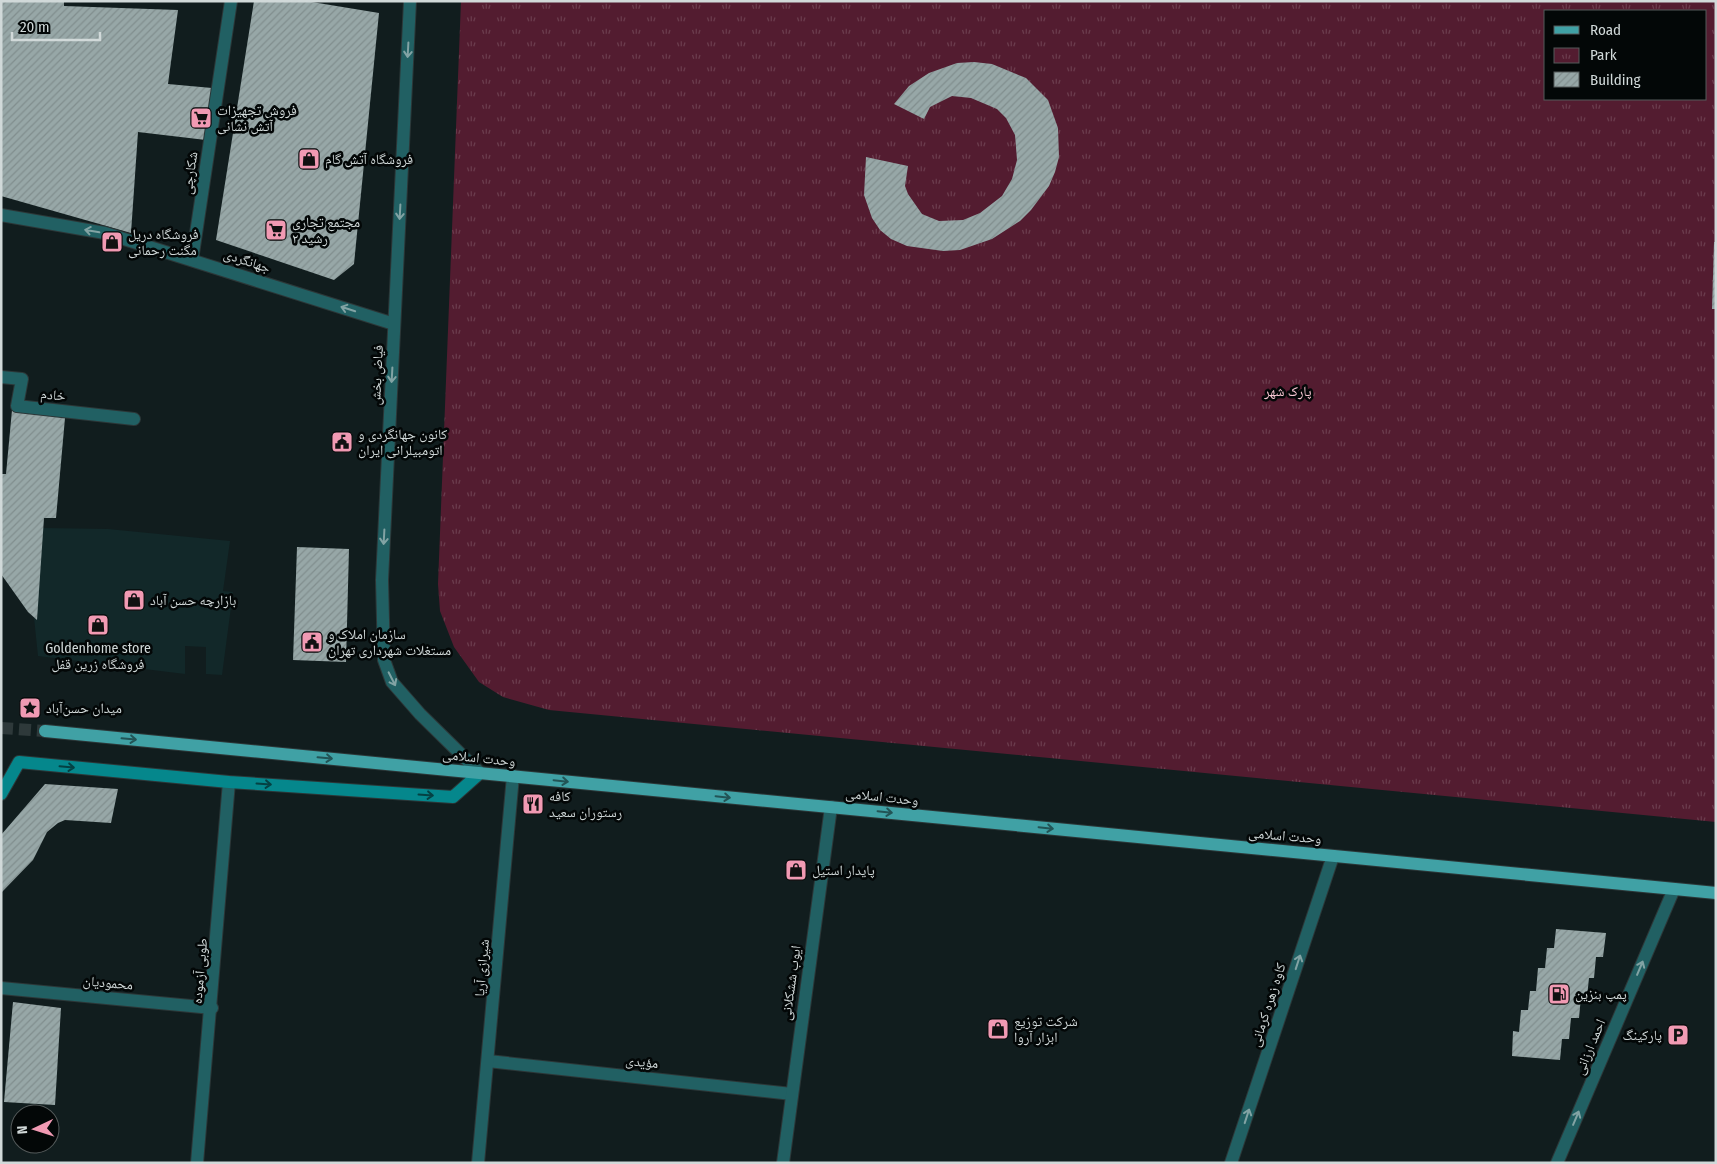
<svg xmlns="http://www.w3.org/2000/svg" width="1717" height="1164" font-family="'Fira Sans Condensed','Noto Naskh Arabic',sans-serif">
<defs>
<pattern id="park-tufts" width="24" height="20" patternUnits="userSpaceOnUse" patternTransform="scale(1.25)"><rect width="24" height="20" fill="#531c30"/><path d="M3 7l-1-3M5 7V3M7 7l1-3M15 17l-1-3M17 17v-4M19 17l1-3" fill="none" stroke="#6b3c4d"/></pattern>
<pattern id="building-hatch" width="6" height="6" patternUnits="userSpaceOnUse" patternTransform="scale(1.25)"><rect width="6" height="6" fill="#97a7a7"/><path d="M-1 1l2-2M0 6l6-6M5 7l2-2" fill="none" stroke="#818e8e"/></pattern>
</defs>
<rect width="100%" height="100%" fill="#111d1e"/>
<path fill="#122829" d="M42,528L108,529L230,541L223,591L233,592L222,675L206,674V647L185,646V674L38,656L33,608Z"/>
<path fill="url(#park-tufts)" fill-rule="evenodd" d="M461,1H1716V822L549,710L503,697L479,682L454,647L440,611L438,584ZM1546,11H1706V99H1546Z"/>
<g fill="url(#building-hatch)">
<path d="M1,1H64V6L178,10L168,84L212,88L206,140L138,132L131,233L1,196Z"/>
<path d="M254,1H306L379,13L354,264L334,280L216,240Z"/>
<path d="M974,62L992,64L1026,78L1048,100L1058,128L1059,157L1055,172L1049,186L1031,210L1020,221L992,239L960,250L943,251L907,246L891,239L880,230L872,218L864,195L866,157L908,166L905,186L908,194L922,214L939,221L963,220L980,213L1002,196L1012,179L1017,160L1015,135L1006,118L997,109L971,98L952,96L930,107L924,119L894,104L909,86L929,73L957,63Z"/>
<path d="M1714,242H1716V309H1712Z"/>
<path d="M12,410L65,418L56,518H44L37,620L28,612L1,574V474H6Z"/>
<path d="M297,547L349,549L346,662L293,660Z"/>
<path d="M45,784L118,789L111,823L65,820L58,823L47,832L33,860L1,893V835Z"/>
<path d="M1556,929L1606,933L1603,957H1596L1594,978H1589L1587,997H1581L1579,1018H1571L1569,1039H1562L1560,1060L1512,1056L1513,1031L1519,1032L1521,1010H1528L1530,991H1536L1538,968H1545L1547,948H1554Z"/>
<path d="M13,1002L61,1008L55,1105L4,1102Z"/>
</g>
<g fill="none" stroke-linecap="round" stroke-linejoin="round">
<path stroke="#2e393a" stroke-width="12" stroke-dasharray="12 6" stroke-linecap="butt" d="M1,728L45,731"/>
<g stroke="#2c3738" stroke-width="14">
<g id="minor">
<path d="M1,215L105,233L394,324"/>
<path d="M192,260L231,1"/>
<path d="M1,377L22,379L17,406L134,419"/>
<path d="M1,988L212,1008"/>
<path d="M488,1061L792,1094"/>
<path d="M197,1163L229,782"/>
<path d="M478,1163L513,776"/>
<path d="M783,1163L831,807"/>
<path d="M1557,1163L1674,889"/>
</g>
</g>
<g stroke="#2c3738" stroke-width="14">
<g id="tertiary">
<path d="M410,1L382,580L384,660L392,682L420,714L480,773"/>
<path d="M1231,1163L1333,856"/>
</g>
</g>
<g stroke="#2c3738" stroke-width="14">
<path id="secondary" d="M1,794L19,762L229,782L453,797L480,773"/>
</g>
<g stroke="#2c3738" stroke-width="14">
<path id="primary" d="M45,731L1716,893"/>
</g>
<use href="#minor" stroke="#216063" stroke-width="12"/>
<use href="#tertiary" stroke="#216063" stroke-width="12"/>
<use href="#secondary" stroke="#05878c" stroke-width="12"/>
<use href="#primary" stroke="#40a1a5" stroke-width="12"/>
</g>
<defs><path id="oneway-shaft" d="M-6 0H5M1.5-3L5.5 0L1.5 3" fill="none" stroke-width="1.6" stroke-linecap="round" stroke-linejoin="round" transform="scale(1.25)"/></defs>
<g stroke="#82a3a4">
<use href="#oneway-shaft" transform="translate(408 50) rotate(93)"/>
<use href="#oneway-shaft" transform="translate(400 212) rotate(93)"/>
<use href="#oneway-shaft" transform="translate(92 231) rotate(-170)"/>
<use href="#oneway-shaft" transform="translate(348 309) rotate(-162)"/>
<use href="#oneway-shaft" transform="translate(392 375) rotate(93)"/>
<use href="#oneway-shaft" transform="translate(384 537) rotate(93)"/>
<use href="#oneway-shaft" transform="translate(392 679) rotate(63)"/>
<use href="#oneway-shaft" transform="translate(1298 962) rotate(-72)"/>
<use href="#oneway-shaft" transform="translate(1640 968) rotate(-67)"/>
<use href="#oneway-shaft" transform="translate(1247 1116) rotate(-72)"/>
<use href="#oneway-shaft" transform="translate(1576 1118) rotate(-67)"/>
</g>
<g stroke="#225456">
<use href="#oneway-shaft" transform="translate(129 739) rotate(5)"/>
<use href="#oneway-shaft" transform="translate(325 758) rotate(5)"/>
<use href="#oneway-shaft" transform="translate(561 781) rotate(6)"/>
<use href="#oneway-shaft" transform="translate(723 797) rotate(6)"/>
<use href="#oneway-shaft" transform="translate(885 812) rotate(6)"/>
<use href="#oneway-shaft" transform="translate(1046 828) rotate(6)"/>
</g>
<g stroke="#044143">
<use href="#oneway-shaft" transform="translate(67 767) rotate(5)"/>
<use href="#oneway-shaft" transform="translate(264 784) rotate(4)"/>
<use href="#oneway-shaft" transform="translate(426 795) rotate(4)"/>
</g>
<defs>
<g id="supermarket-square" transform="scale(1.125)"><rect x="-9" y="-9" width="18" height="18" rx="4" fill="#f19ab3" stroke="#030707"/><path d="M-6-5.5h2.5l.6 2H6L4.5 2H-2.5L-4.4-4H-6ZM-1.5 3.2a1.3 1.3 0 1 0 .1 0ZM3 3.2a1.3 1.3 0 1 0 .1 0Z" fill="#111"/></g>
<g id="shop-square" transform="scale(1.125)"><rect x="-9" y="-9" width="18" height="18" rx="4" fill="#f19ab3" stroke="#030707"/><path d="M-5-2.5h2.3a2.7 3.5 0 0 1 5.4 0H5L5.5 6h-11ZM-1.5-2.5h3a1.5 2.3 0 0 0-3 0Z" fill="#111"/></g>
<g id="civic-square" transform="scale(1.125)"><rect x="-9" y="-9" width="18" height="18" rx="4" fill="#f19ab3" stroke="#030707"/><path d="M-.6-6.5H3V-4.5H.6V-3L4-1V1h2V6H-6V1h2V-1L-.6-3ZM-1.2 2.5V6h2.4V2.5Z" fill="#111"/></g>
<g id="sight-square" transform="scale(1.125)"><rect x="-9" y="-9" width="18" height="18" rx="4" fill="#f19ab3" stroke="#030707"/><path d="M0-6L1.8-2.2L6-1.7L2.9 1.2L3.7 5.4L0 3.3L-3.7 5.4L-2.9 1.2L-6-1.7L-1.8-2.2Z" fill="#111"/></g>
<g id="restaurant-square" transform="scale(1.125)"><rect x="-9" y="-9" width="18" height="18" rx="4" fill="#f19ab3" stroke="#030707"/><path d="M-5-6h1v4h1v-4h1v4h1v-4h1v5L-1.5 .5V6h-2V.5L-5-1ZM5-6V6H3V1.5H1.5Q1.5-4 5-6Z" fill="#111"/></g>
<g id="fuel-square" transform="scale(1.125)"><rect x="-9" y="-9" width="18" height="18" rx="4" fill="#f19ab3" stroke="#030707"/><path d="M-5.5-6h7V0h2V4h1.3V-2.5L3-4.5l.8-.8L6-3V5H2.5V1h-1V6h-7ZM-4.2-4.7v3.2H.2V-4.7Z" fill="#111"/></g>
<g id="parking-square" transform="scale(1.125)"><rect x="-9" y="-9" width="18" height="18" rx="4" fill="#f19ab3" stroke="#030707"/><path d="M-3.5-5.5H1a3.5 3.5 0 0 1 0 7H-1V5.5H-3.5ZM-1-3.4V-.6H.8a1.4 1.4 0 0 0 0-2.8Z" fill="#111"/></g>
</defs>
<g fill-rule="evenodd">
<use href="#supermarket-square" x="201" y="118"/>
<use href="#shop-square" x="309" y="159"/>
<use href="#supermarket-square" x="276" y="230"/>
<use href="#shop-square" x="112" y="242"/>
<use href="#civic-square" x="342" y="442"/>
<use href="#shop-square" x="134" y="600"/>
<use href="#shop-square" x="98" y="625"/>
<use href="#civic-square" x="312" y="642"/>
<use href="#sight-square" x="30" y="708"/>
<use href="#restaurant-square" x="533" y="804"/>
<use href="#shop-square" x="796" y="870"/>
<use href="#fuel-square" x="1559" y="994"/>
<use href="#shop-square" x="998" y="1029"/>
<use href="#parking-square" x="1678" y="1035"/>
</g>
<g text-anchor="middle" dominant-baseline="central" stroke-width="5" stroke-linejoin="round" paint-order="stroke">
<g font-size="14" fill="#d1d9d9" stroke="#030707" text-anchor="start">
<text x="217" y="110">فروش تجهیزات<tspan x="217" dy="16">آتش نشانی</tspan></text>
<text x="325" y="159">فروشگاه آتش گام</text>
<text x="292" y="222">مجتمع تجاری<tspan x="292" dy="16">رشید ۲</tspan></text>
<text x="128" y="234">فروشگاه دریل<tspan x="128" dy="16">مگنت رحمانی</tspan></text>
<text x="358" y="434">کانون جهانگردی و<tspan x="358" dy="16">اتومبیلرانی ایران</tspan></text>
<text x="150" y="600">بازارچه حسن آباد</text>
<text x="328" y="634">سازمان املاک و<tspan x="328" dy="16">مستغلات شهرداری تهران</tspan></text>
<text x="98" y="648" text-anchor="middle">Goldenhome store<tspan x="98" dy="16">فروشگاه زرین قفل</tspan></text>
<text x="46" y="708">میدان حسن‌آباد</text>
<text x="549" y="796">کافه<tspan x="549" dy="16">رستوران سعید</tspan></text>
<text x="812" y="870">پایدار استیل</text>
<text x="1575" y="994">پمپ بنزین</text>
<text x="1014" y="1021">شرکت توزیع<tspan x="1014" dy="16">ابزار آروا</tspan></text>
<text x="1662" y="1035" text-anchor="end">پارکینگ</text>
</g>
<g font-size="14" fill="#d1d9d9" stroke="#030707">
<text transform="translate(190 173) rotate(-82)">شکارچی</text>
<text transform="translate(247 261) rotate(18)">جهانگردی</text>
<text transform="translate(377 375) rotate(-87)">فیاض بخش</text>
<text transform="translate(53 395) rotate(6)">خادم</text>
<text transform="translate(479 758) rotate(6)">وحدت اسلامی</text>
<text transform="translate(882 797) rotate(6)">وحدت اسلامی</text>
<text transform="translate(1285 836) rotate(5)">وحدت اسلامی</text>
<text transform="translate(482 968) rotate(-85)">شیرازی آریا</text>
<text transform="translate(200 971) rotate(-85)">طوبی آزموده</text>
<text transform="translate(108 983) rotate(5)">محمودیان</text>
<text transform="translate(791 983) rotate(-82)">ایوب ششکلانی</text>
<text transform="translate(1268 1005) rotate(-72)">کاوه زهره کرمانی</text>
<text transform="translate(1590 1047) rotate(-67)">احمد ارزانی</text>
<text transform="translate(642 1062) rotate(6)">مؤیدی</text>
</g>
<g font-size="14" fill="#f7c5d2" stroke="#030707">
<text x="1288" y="391">پارک شهر</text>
</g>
</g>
<rect width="1717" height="1164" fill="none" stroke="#d1d9d9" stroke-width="5"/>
<rect x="1544" y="10" width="162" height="90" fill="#030707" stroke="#555b5b"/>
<rect x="1554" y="26" width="25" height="8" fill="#40a1a5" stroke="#555b5b"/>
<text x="1590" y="35" font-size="15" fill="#d1d9d9">Road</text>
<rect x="1554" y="48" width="25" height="15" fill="url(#park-tufts)" stroke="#555b5b"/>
<text x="1590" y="60" font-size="15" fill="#d1d9d9">Park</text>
<rect x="1554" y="72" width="25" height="15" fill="url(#building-hatch)" stroke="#555b5b"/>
<text x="1590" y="85" font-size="15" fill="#d1d9d9">Building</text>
<g transform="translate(35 1129) rotate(266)"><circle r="24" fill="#030707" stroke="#555b5b"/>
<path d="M0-4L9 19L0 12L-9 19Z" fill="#f19ab3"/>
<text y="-8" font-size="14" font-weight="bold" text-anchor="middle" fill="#d1d9d9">N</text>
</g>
<path d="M12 32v8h88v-8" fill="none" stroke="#d1d9d9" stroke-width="2.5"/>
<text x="20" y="32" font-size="15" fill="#d1d9d9" stroke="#030707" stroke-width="4" paint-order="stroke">20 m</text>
</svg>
